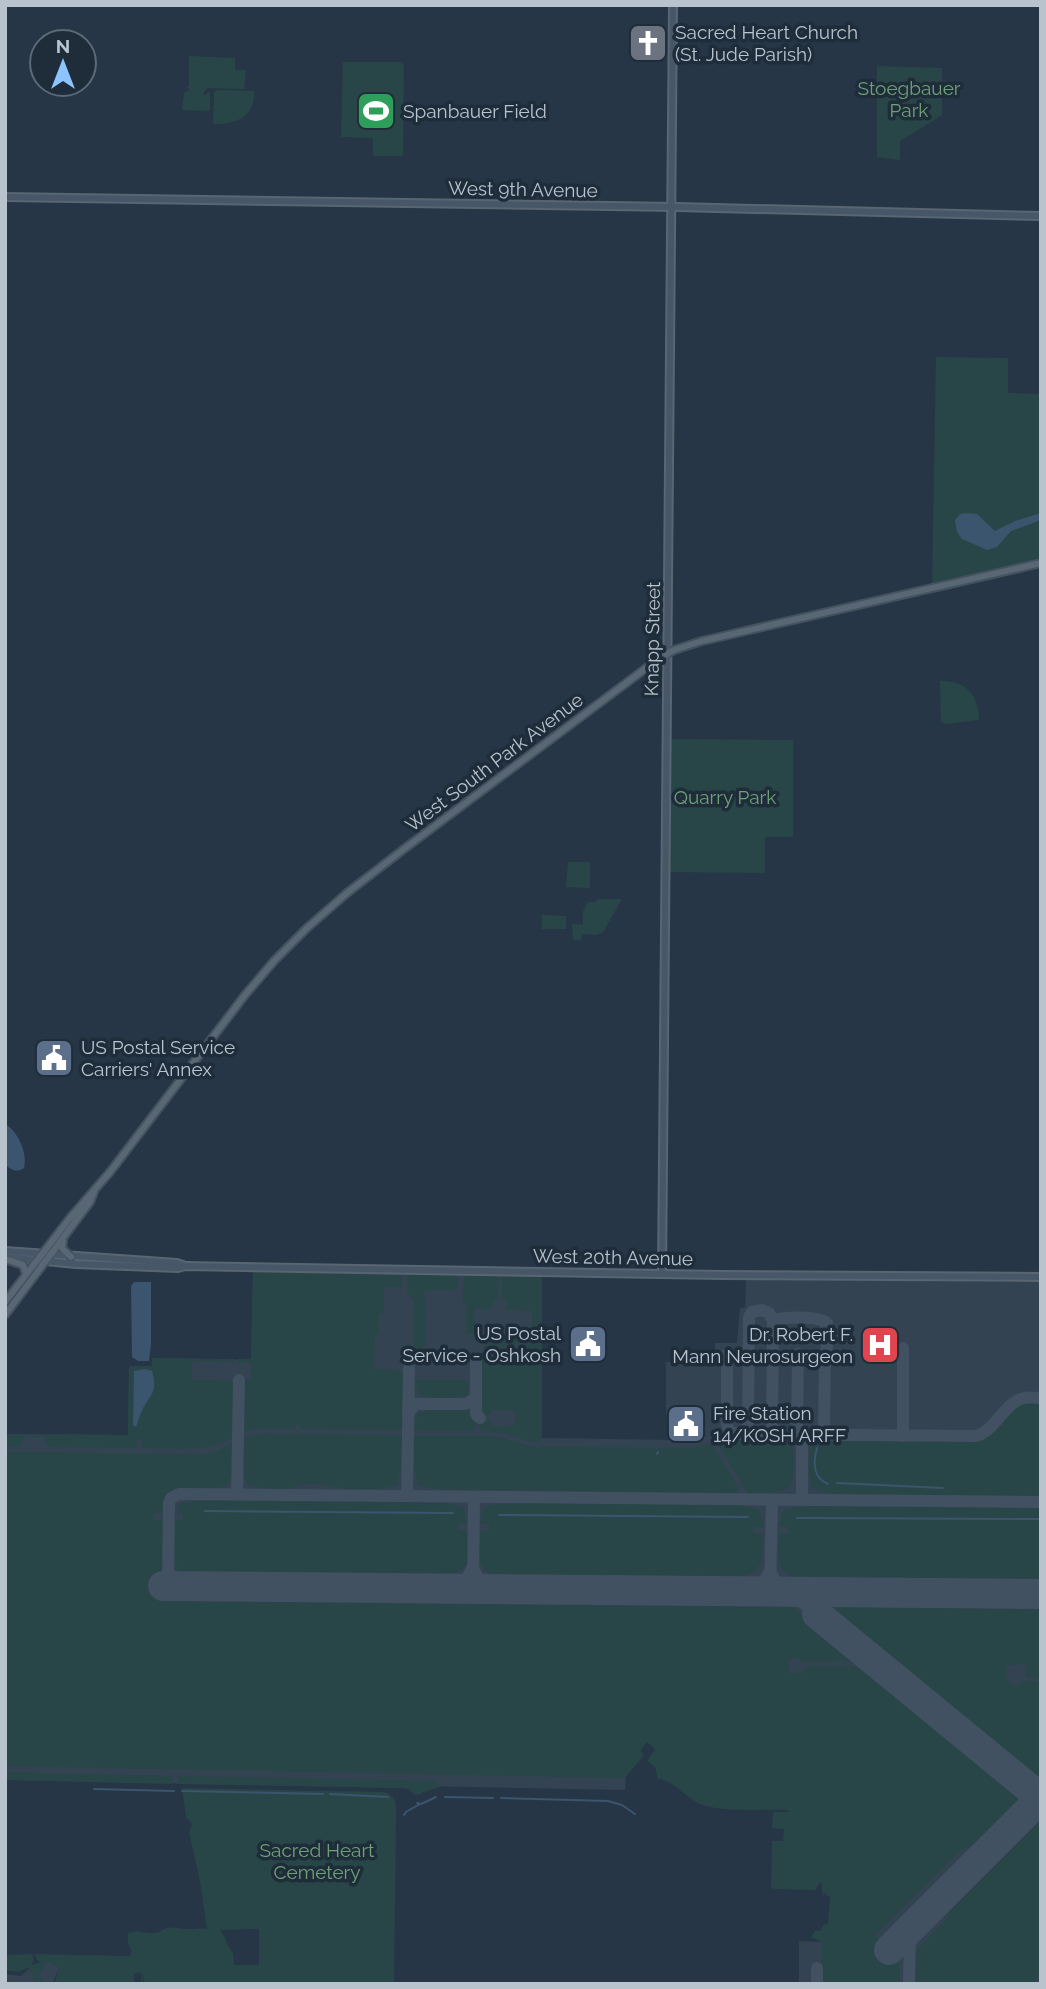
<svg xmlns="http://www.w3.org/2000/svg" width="1046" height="1989" font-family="Raleway,sans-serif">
<rect width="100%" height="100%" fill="#263646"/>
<g fill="#344352">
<path d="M253,1272L542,1276V1438L678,1440V1434H693L695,1418L666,1417V1362L715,1363V1343H737L740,1308H745L746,1280L1041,1282V1984H864L780,1740L629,1739L625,1790L424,1786L421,1794L415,1795L409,1789L403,1788L5,1780V1434L128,1435L129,1366H152V1358L251,1360Z"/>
<path d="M799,1941L821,1942V1984H799Z"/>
<path d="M46,1961L60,1967L52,1984H5V1974L21,1976L29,1969Z"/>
</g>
<g fill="#284647" fill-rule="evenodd">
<path d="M189,56L235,58V70H246L244,89L207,88L203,94L205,95L210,91V111L182,110L184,93L191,89L186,88L189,86Z"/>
<path d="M343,62H400L404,65L403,156H373V138L341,137Z"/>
<path d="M877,66L942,68V115L900,141V160L877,157Z"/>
<path d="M216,90L254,91C255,117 237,124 213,124L214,92Z"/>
<path d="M936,357L1008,358V393L1041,394V563L932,588Z"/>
<path d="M940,681C966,680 978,695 979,720L945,724L941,722Z"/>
<path d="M667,739L793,740V837H765V873L666,872Z"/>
<path d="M568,862H590V888L566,887Z"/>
<path d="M597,899H622L603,932L597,935L582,934L581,940H573L572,924L583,925V911L588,902H596Z"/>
<path d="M542,915L566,916V929H542Z"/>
<path d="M253,1272L402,1275V1287H384V1313L379,1314V1334L375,1335L374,1369L397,1370L403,1375V1430L300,1429V1425H296V1429H255L242,1432V1379H251V1363L239,1362L238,1359H251Z"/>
<path d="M408,1274L456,1275C460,1279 459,1286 455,1290H424L426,1312L425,1354L414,1353V1301L407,1291Z"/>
<path d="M464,1275L499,1276L498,1301H494L493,1306L490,1309H474V1321L479,1326L477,1334H466V1304H463Z"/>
<path d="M502,1276H542V1442L528,1441L503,1433L482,1431L479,1428V1422L490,1420L491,1425L501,1427L515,1425V1411L491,1410L490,1415L479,1414L481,1357L524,1346C535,1337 532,1323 532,1311L519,1310L518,1306L517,1310H507L506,1300H502Z"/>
<path d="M488,1326L493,1328V1335L497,1337L498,1346L502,1342L503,1335H518L519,1329L525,1330L526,1336L520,1344L485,1350L483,1347Z"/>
<path d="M152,1358L235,1359L234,1362L200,1361V1359L198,1361L192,1362V1380L236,1381L235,1436C208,1454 174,1448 143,1448L141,1446V1440H137L136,1447L134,1448L48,1447L46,1444L45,1437H32V1434L128,1435L129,1366H152ZM141,1369L152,1371C158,1393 151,1393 143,1410C140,1415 138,1421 136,1427L133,1425L134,1374V1371Z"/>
<path d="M415,1380H461L466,1381L469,1384L467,1395C450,1399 436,1399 418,1394Z"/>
<path d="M1026,1403H1041V1496L835,1494L813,1489C808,1473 806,1459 814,1443L849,1439L978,1440C997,1433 1005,1407 1026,1403Z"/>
<path d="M434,1409H472V1421L476,1422V1427L473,1431L414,1430L418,1413Z"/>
<path d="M5,1434H30V1436L23,1437L22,1444L20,1447L5,1446Z"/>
<path d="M260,1434L402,1435L401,1469L397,1485C380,1489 364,1491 347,1489C333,1487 322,1483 308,1484C302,1485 297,1487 292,1488C276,1490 262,1489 247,1485L243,1470L242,1438Z"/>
<path d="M413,1436H495L535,1447L693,1448L712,1444L739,1488L737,1493L434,1489L418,1485L414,1469Z"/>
<path d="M729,1438L776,1439L791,1444C795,1461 795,1472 789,1488L776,1492L748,1494L718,1444L719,1441Z"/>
<path d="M234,1442L233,1469L228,1485L214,1489L173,1490C164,1496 163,1502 163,1513H153V1520H163V1601L793,1607L855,1659L848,1661L802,1662L799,1659H788L789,1673H801L808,1666H864L1017,1793L1020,1796V1804L980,1843L961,1850L875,1935L899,1961L900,1984H821V1942L811,1937L815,1931H820L824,1924H828L830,1896H827L826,1892L823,1896L821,1881L815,1890L774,1889L771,1887L772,1841H783L784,1829L772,1828L773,1812H788L789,1810C764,1809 729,1812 706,1806C687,1801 675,1780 658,1779L655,1767L647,1761L655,1749L647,1742L640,1751L644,1755L625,1778L5,1766V1452L201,1454L220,1450Z"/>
<path d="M231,1499L446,1503L463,1507L467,1524H458V1530L468,1531C469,1547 473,1569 454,1573L178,1571C173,1554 174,1537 175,1520H183V1513H177L179,1504L195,1501Z"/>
<path d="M538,1503L740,1505L759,1510L764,1527H753V1533L763,1534C762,1553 765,1573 742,1576L492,1574C474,1568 478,1547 479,1531H489V1524H480L484,1507L500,1504Z"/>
<path d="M833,1505L1041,1507V1579L794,1577C774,1569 778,1553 779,1534H789L788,1527H778L782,1511L797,1507Z"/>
<path d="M826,1607L1041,1609V1678L1026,1677L1025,1664L1007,1665L1006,1680L1016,1685L1026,1681H1041V1784L1040,1785Z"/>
<path d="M5,1772L173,1776L174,1779L172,1784L5,1780Z"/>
<path d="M177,1776L434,1781L439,1787L415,1795L409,1789L403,1788L178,1784Z"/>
<path d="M182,1788L384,1792C395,1795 396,1802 396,1811L394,1984H149L144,1981V1972L143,1981L146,1984H141L142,1974L138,1972L134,1974V1984H54L60,1967L46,1961L38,1977L42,1979L41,1983L36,1984L32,1979L34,1976L29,1969L30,1967L18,1972L5,1970V1955L32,1954L34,1959L32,1965L41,1962L37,1960L35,1954L130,1956L132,1951L128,1944V1934C140,1928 145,1935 156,1933C166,1930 157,1931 167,1928C176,1926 182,1930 189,1929C196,1929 200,1928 207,1929L200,1881L189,1833L192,1824L186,1817ZM259,1929V1965H234L233,1953C227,1946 226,1937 220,1930Z"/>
<path d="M1041,1815V1971L1033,1984H913L915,1952L948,1917L952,1901L1036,1816Z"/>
</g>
<g fill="#3b556f">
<path d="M965,513L977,514L995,531L1015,521L1041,513V520L1011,531L997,547L987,550L962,539L957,532L955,520L960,514Z"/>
<path d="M5,1124C18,1131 28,1154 24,1168C16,1173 13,1170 5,1165Z"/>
<path d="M134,1282H151V1344L149,1361H138L132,1357L131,1286Z"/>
<path d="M145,1369L152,1371C158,1393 151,1393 142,1410C140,1415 138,1421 136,1427L133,1425L134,1374V1371Z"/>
</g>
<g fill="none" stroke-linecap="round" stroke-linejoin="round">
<g stroke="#3b556f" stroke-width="2">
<path d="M817,1448C813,1462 813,1478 828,1484"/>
<path d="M657,1454L658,1452"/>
<path d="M837,1483L943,1488"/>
<path d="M205,1511L453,1513"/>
<path d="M499,1515L748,1517"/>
<path d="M797,1518L1041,1519"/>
<path d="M94,1789L174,1791"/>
<path d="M182,1791L323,1794"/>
<path d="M330,1794L388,1797"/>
<path d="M445,1797L493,1798"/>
<path d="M501,1798L608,1801L622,1805L635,1814"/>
<path d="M417,1803L421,1804L436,1797"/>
<path d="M404,1815L406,1812L420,1804"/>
</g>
<g stroke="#415161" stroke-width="12">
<path d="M773,1321C783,1316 819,1316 827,1323V1347L825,1355L824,1425L827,1431L834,1435"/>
<path d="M727,1354V1424L729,1430L734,1434L976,1436C996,1431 1003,1403 1024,1398C1029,1397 1035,1398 1041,1398"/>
<path d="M798,1354L797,1427L799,1432L806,1435"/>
<path d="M476,1358V1414L480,1418"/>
<path d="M408,1412L416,1404H465L470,1402L476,1397"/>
<path d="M739,1434L746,1430L748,1425L749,1317L752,1312L762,1310L769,1313L773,1321L772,1435"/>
<path d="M800,1435L802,1445V1500"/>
<path d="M903,1436V1348"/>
<path d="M237,1494L239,1380"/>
<path d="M407,1496L409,1368"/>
<path d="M474,1570C481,1587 493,1587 509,1589"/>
<path d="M770,1570C775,1586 785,1590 801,1591"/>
<path d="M168,1586L169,1503L171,1498L179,1494L1041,1502"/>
<path d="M437,1588C457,1587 464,1586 473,1567"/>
<path d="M473,1588L474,1497"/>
<path d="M742,1591C756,1588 765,1584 770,1570"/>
<path d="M770,1591L772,1500"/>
<path d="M787,1591L817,1614"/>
<path d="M817,1984V1968"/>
<path d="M909,1984L910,1933L916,1922"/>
</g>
<g stroke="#415161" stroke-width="30">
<path d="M163,1586L1041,1594"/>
<path d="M817,1614L1041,1798"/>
<path d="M889,1950L1041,1798"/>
</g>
<g stroke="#596672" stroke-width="10">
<g id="secondary">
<path d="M5,197L677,207L1041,216"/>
<path d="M5,1251L177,1263L183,1265"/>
<path d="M5,1257L76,1264L178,1268L185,1266L721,1275L1041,1277"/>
<path d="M662,1274L673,5"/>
</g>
</g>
<g stroke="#44515e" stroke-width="10">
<g id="primary">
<path d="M63,1242L62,1248L71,1257"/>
<path d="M5,1259L23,1265L26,1274"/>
<path d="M5,1302L70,1218L110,1172L245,995L274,961L307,928L347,893L404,849L661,657L674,650L702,641L1041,563"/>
<path d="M5,1315L90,1202L94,1192"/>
</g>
</g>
<use href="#secondary" stroke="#485768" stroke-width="6"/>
<use href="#primary" stroke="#596775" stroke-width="6"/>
</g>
<defs>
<g id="church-square" transform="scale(2.0125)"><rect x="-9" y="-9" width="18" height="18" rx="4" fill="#6b7280" stroke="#1f2d3b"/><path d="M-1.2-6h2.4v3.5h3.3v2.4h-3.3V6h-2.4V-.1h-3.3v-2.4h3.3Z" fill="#fff"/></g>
<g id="stadium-square" transform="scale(2.0125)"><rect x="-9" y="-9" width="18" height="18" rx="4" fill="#2e9e5b" stroke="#1f2d3b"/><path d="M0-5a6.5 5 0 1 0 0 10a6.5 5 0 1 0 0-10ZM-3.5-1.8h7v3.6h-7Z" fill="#fff"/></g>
<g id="civic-square" transform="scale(2.0125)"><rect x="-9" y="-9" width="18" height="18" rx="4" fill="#5c6f8a" stroke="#1f2d3b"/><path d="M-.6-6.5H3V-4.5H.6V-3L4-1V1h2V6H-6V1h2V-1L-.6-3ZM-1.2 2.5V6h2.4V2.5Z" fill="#fff"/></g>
<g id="hospital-square" transform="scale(2.0125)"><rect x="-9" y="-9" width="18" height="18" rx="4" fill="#e0444e" stroke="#1f2d3b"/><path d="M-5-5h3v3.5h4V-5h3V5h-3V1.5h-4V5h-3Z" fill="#fff"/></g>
</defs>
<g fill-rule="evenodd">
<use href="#church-square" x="648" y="43"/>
<use href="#stadium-square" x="376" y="111"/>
<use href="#civic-square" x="54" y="1058"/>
<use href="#civic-square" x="588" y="1344"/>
<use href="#hospital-square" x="880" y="1345"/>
<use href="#civic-square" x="686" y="1424"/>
</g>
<g text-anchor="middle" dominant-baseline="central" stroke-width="7" stroke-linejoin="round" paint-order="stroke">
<g font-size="19" fill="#b8c3ce" stroke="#1f2d3b" text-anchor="start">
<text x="675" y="32">Sacred Heart Church<tspan x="675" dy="22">(St. Jude Parish)</tspan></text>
<text x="403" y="111">Spanbauer Field</text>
<text x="81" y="1047">US Postal Service<tspan x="81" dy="22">Carriers' Annex</tspan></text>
<text x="561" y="1333" text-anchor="end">US Postal<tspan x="561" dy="22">Service - Oshkosh</tspan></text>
<text x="853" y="1334" text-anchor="end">Dr. Robert F.<tspan x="853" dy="22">Mann Neurosurgeon</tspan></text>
<text x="713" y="1413">Fire Station<tspan x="713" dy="22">14/KOSH ARFF</tspan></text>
</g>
<g font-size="19" fill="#6ea175" stroke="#1f2d3b">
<text x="909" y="88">Stoegbauer<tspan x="909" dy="22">Park</tspan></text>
<text x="725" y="797">Quarry Park</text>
<text x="317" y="1850">Sacred Heart<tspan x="317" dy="22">Cemetery</tspan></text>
</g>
<g font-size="19" fill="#b8c3ce" stroke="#1f2d3b">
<text transform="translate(523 189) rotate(1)">West 9th Avenue</text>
<text transform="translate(652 639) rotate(-89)">Knapp Street</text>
<text transform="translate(494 762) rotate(-37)">West South Park Avenue</text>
<text transform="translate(613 1257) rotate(1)">West 20th Avenue</text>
</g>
</g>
<rect width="1046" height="1989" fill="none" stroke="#b8c3ce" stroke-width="14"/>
<g transform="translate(63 63)"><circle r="33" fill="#1f2d3b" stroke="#5c6976" stroke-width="2"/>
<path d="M0-5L12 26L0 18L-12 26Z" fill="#8dc3ff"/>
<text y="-10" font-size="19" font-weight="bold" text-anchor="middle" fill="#b8c3ce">N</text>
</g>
</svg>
